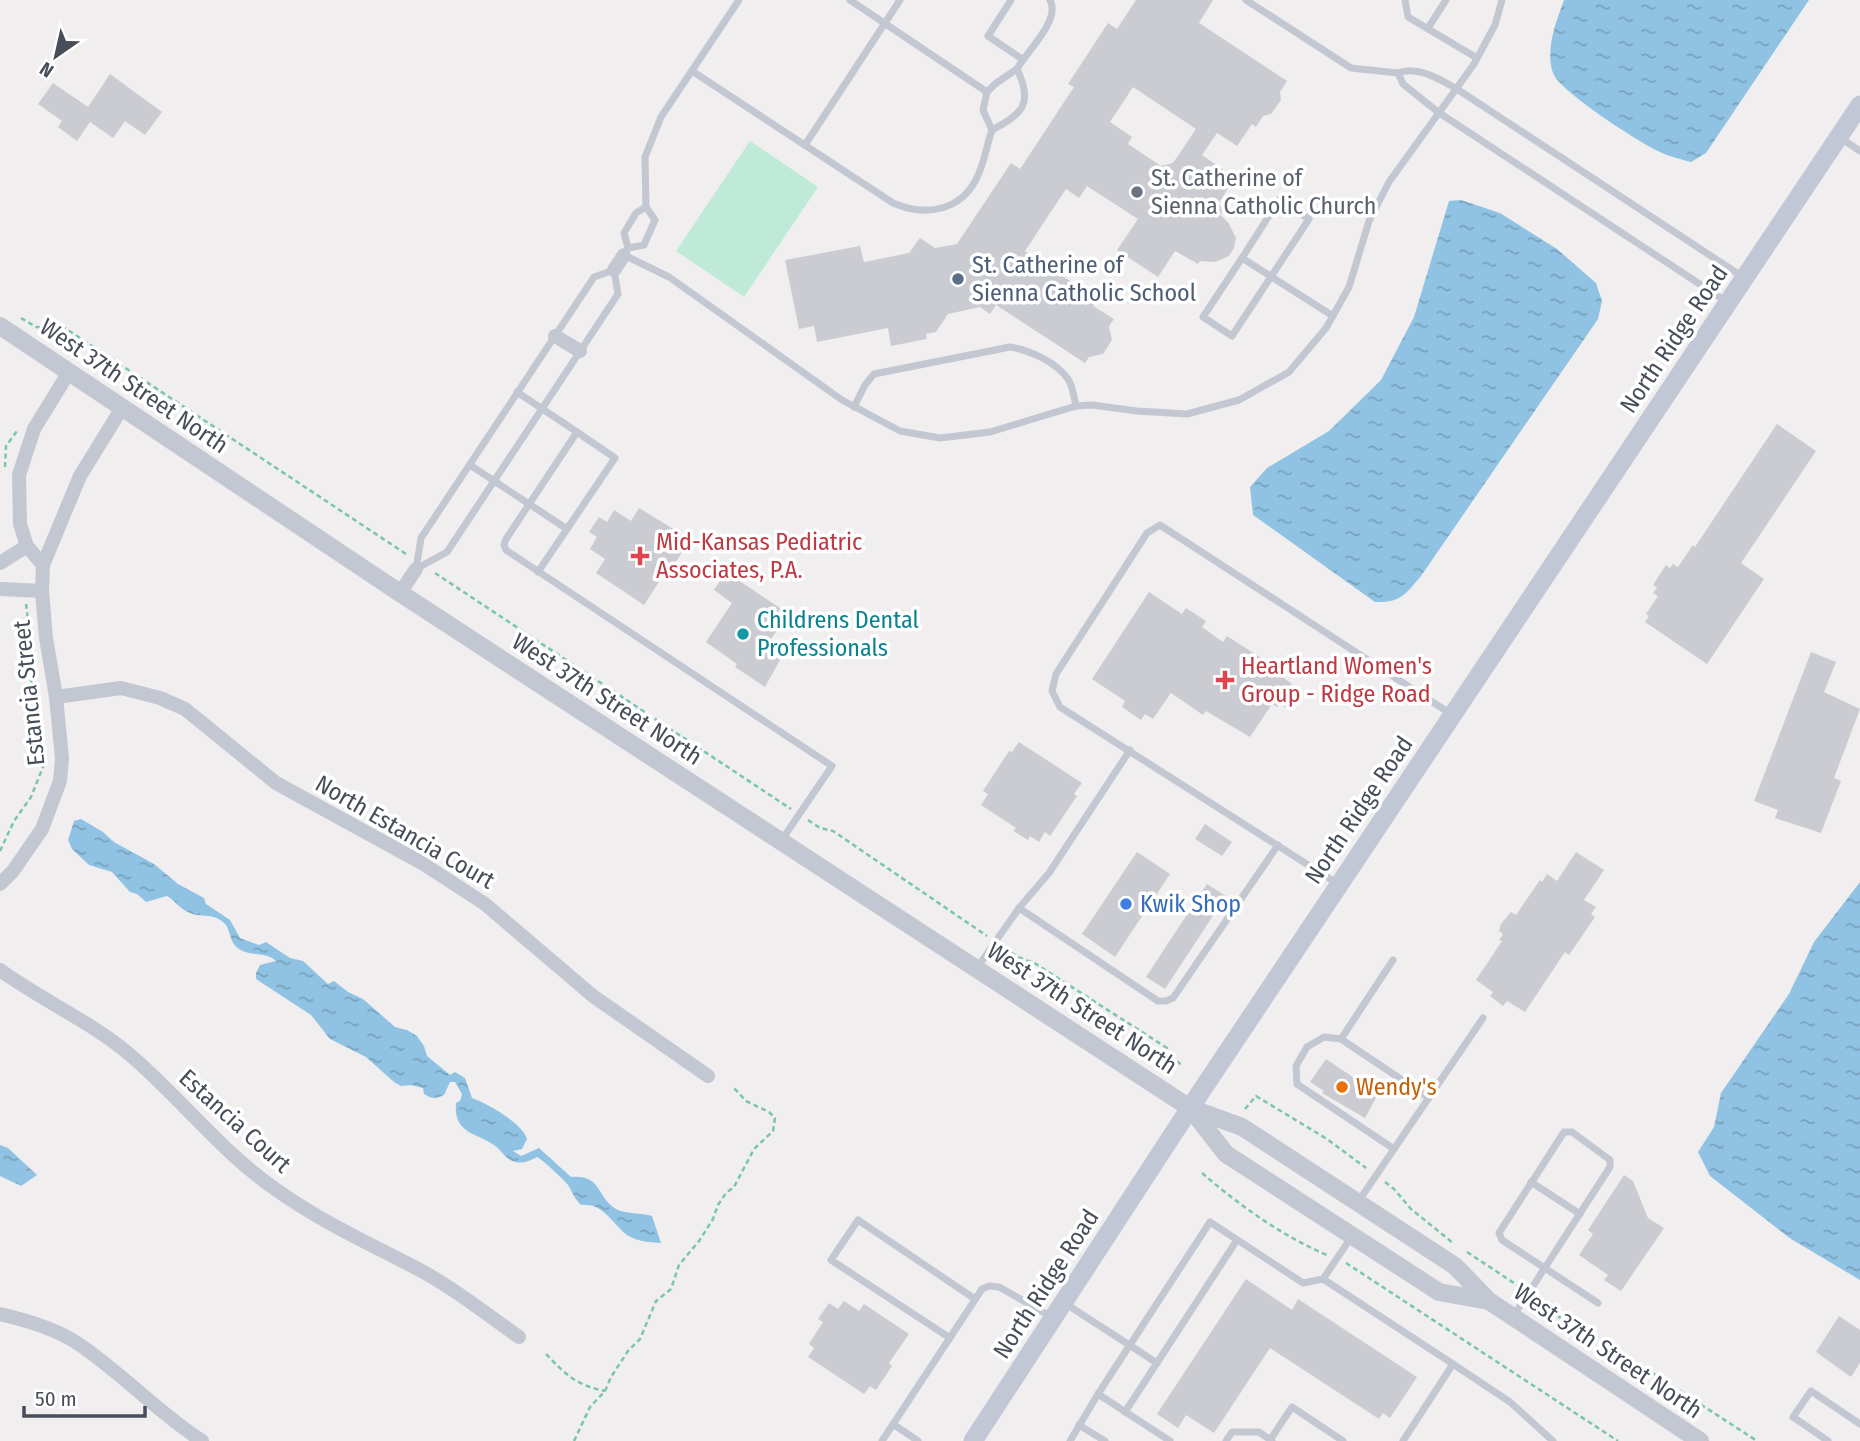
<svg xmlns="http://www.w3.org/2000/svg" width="1860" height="1441" font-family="'Fira Sans Condensed',sans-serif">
<defs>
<pattern id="water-ripples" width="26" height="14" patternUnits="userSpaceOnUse" patternTransform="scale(1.75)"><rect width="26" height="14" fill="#90c3e3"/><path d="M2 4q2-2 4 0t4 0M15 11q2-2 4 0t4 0" fill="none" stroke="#77a1bb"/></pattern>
</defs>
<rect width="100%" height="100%" fill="#f0eeee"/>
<path fill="#bfead8" d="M750,141L818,187L744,297L676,251Z"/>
<g fill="url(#water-ripples)">
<path d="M1564,0H1809L1706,153L1691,162C1681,159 1670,157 1660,152C1640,143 1559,91 1553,73C1545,50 1556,22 1564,0Z"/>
<path d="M1461,200L1500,213L1557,249L1596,283L1602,301L1598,319L1421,576C1405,595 1400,603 1375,602L1253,515L1250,487L1267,468L1329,431L1381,380L1414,317L1449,201Z"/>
<path d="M81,819L103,832L114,842L154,864L178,884L204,898L206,904L230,920L240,938L259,945L266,942L290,958L303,961L328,984L334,981L348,992L363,999L395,1027L407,1030L417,1036L424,1046L427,1056L450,1075L455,1072L465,1078L472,1098C487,1103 523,1124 527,1139L522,1149L513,1151L521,1156L539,1148L571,1177C603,1174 596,1199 618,1210C628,1214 642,1213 652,1216L661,1243C650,1242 637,1242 627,1235C611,1223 604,1203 581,1205C574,1198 573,1193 568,1185C565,1181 543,1160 537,1157C531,1160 524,1164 516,1162C505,1160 502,1150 494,1145C477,1133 453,1134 456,1103L460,1101L462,1094L455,1082H450L444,1095C436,1099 432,1099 424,1094L423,1088L411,1085L401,1086L394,1082L366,1057L330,1039L311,1015L256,979V973L260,965L276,961C265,951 251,957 239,949C230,944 231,933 226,925C215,912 201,918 190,913C181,910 175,901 167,896L146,902L137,894L130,892L112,872L89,865L72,849L68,840L74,821Z"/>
<path d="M1860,882V1280L1791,1239L1710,1176L1698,1152L1714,1127L1721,1093L1789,994L1814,942Z"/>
<path d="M0,1145L8,1148L37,1175L21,1186L0,1176Z"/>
</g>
<g fill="#cbccd2" fill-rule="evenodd">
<path d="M1136,0H1213L1199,23L1287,81L1280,92L1281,100L1271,114L1263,116L1256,127L1252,124L1237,146L1217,133L1202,155L1228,173L1222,182L1229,187L1218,204L1225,209L1220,215L1228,222L1236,238L1234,248L1229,256L1215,262L1200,261L1198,264L1175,251L1158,277L1117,250L1138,219L1087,186L1079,198L1066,189L1025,251L1097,299L1093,306L1114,319L1109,326L1112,340L1103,354L1089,357L1085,363L996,305L990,314L980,307L948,314L936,332L926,334L927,339L891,346L888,328L817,342L814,326L799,329L785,260L860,246L864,262L909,253L920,238L935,248L957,244L1011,163L1020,169L1074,87L1068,84L1108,23L1117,29ZM1133,87L1196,129L1173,163L1161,166L1128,144L1132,137L1110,122Z"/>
<path d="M110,74L162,112L145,135L125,121L113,138L90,122L77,141L58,127L62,121L38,104L53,83L88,107Z"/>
<path d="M1777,424L1816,451L1741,563L1764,579L1707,664L1645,622L1649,616L1646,614L1658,596L1653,593L1657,588L1653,585L1666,565L1670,568L1673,564L1678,567L1693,545L1695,547Z"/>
<path d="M639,508L688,538L679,551L682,552L674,565L671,563L644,605L596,573L605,559L590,549L597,537L589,532L599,517L607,522L614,510L631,521Z"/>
<path d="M726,572L786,612L778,624L780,626L764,649L780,660L765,687L735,667L737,664L706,642L732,603L714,590Z"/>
<path d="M1149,592L1182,614L1186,608L1206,621L1202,627L1223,642L1227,636L1286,674L1284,678L1292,684L1289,688L1297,693L1287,708L1279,703L1277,707L1272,704L1250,737L1206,711L1203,715L1171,693L1153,719L1145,714L1141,720L1122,707L1125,701L1092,679Z"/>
<path d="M1811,652L1836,662L1824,692L1860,709L1834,778L1841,781L1821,833L1775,818L1778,810L1754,801Z"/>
<path d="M1019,742L1082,783L1074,794L1077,796L1050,836L1045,832L1039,842L1030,836L1028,840L1013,831L1016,828L981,805L988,794L983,791L1009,751L1012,752Z"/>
<path d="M1205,824L1232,842L1222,856L1195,839Z"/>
<path d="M1137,852L1170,874L1115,957L1082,934Z"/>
<path d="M1576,852L1604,870L1584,900L1596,907L1591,914L1595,917L1569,955L1565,952L1525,1012L1507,1001L1503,1006L1490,996L1493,992L1476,980L1502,941L1499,940L1503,934L1499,931L1501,924L1511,912L1516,915L1540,880L1542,882L1547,874L1557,881Z"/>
<path d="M1207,884L1226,896L1165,989L1146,977Z"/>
<path d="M1326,1059L1378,1094L1365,1118L1322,1093L1324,1091L1310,1082Z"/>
<path d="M1624,1175L1633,1181L1648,1218L1664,1228L1621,1291L1604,1280L1608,1275L1579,1255L1593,1234L1588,1230Z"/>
<path d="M1246,1279L1292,1310L1298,1299L1417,1377L1390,1418L1383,1413L1379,1419L1270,1348L1214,1433L1186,1415L1178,1428L1157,1414Z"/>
<path d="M844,1301L859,1311L864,1304L909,1334L889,1363L892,1366L876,1390L870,1386L864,1394L808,1357L814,1348L809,1344L823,1322L818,1319L829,1303L838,1309Z"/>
<path d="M1839,1316L1860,1330V1363L1851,1377L1816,1352Z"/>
</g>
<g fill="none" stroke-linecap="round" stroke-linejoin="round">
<g stroke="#7bc5ae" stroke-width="2.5" stroke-dasharray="5 3.5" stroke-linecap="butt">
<path d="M21,318L36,327L65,328L406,554"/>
<path d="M5,467L6,446L17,431"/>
<path d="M435,573L791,809"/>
<path d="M26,604L29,628"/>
<path d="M808,820L820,828L833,831L987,936"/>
<path d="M0,851L14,821L31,797L43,767L31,715L33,690L29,668L30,642"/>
<path d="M1004,948L1018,957L1036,964L1167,1048L1164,1053L1182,1065"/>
<path d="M1245,1109L1256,1096L1327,1139L1366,1168"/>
<path d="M1202,1173C1239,1205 1282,1236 1327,1255"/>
<path d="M1385,1182L1394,1189L1411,1209L1453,1243"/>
<path d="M1467,1252L1520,1287"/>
<path d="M1346,1263L1618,1441"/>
<path d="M1537,1299L1569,1325L1597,1337L1757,1441"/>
<path d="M546,1354C566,1375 576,1385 605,1391"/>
<path d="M574,1441L590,1407L605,1391L611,1377L628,1351L640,1339L656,1301L671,1289L679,1265L699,1241L713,1219L718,1205L726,1193L734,1187L754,1149L773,1131L775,1118L769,1112L746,1101L733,1087"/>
</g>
<g stroke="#c2c7d1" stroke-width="7">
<path d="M739,0L661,117L645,157L646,207L655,220L644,245L628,248L624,255L669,277L842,400L900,431L940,438L990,432L1076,406L1092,405L1137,411L1187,414L1239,400L1289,372L1326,328L1349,287L1369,221L1389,182L1474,64L1495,25L1502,0"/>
<path d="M850,0L987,92L995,84L1017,69"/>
<path d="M1011,0L988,36L1022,59"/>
<path d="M1246,0L1351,68L1398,73"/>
<path d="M1405,0L1408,17L1477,58"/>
<path d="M1428,28L1446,0"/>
<path d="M692,71L893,203C928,218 964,210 979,173C985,159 987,144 992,130C1022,114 1034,104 1017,69C1027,51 1061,20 1050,0"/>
<path d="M987,92L983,110L992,130"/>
<path d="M1839,137L1860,151"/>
<path d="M805,145L900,0"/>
<path d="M628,248L624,233L636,213L646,207"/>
<path d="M1242,258L1203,317L1232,336L1309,219L1279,200L1242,258L1333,316"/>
<path d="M614,270L618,294L447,552L416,569L421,538L594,277Z"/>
<path d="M1727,302L1438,112L1403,84L1398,73C1417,65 1439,79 1457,89L1743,277"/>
<path d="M517,392L577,432L506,539L504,545L506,550L832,766L781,841"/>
<path d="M854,407L865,385L874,374L1010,347C1030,350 1056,362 1068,379C1073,386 1074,398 1076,406"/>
<path d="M470,465L567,529L538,572"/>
<path d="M567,529L615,458L577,432"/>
<path d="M1338,884L1060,707L1052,691L1056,674L1147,533L1160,525L1451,714"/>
<path d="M1019,908L1158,1001H1166L1173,998L1278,845"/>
<path d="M1393,960L1341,1039L1429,1098"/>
<path d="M977,968L1019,908L1049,873L1130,750"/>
<path d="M1341,1039L1324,1037L1307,1047L1296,1066L1297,1084L1394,1149"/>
<path d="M1531,1182L1580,1214"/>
<path d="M1358,1202L1483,1018"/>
<path d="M1323,1279L1352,1236"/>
<path d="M1063,1302L1157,1363"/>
<path d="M1513,1317L1610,1167V1160L1572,1132H1564L1499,1233L1502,1240L1598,1303"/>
<path d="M950,1338L831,1260L858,1220L975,1299"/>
<path d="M1453,1364L1510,1402L1553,1441"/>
<path d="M1125,1412L1237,1240"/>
<path d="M893,1424L918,1441"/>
<path d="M1079,1425L1105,1441"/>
<path d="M1270,1440L1292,1407L1343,1441"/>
<path d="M882,1441L982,1289L989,1286L999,1287L1052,1317"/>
<path d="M1070,1441L1098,1394"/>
<path d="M1170,1441L1098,1394L1210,1222L1303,1283L1323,1279L1453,1364L1403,1441"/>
<path d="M1226,1441L1232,1432H1259L1272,1441"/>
<path d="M1828,1441L1793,1417L1811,1391L1860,1424"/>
</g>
<g stroke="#c2c7d1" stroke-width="14">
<path d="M614,270L624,255"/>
<path d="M555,336L580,351"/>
<path d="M0,563L27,546"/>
<path d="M43,565L27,546L20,524L19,475L34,429L69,372"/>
<path d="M0,589L42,591"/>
<path d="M400,593L416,569"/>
<path d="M56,697L121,688L160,698L185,709L276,783L422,863L485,904L593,996L708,1076"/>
<path d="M0,884L13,871L42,829L60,781L62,758L56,697L46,638L42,591L43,565L80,476L122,408"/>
<path d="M0,970C41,1000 90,1021 129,1054C181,1098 222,1153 278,1191C322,1222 370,1244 418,1269C454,1288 486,1314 519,1337"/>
<path d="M0,1314C26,1320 55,1328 77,1343C121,1372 157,1412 202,1441"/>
</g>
<g stroke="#c2c7d1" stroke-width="18">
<path d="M0,326L400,593L1190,1108L1242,1127L1455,1266L1489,1301L1700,1441"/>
<path d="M1190,1108L1226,1154L1439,1292L1489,1301"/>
</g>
<path stroke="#c2c7d5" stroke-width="19" d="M973,1441L1190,1108L1860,105"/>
</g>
<circle fill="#6b7280" stroke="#fff" stroke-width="2.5" cx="1137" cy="192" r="7"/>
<circle fill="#5c6f8a" stroke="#fff" stroke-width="2.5" cx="958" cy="279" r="7"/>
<g fill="#e0444e" stroke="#fff" stroke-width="2.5">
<path d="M636.5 545.5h7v7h7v7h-7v7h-7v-7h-7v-7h7z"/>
<path d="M1221.5 669.5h7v7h7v7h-7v7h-7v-7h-7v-7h7z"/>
</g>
<circle fill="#0f9aa8" stroke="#fff" stroke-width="2.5" cx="743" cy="634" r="7"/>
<circle fill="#3f7fe0" stroke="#fff" stroke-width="2.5" cx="1126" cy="904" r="7"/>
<circle fill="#e8710a" stroke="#fff" stroke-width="2.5" cx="1342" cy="1087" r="7"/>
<g text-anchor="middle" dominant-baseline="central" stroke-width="7" stroke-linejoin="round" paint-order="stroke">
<g font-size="24" fill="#5b616d" stroke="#fff" text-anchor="start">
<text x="1151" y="178">St. Catherine of<tspan x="1151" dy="28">Sienna Catholic Church</tspan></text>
</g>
<g font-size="24" fill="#4e5e75" stroke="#fff" text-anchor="start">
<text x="972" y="265">St. Catherine of<tspan x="972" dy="28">Sienna Catholic School</tspan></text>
</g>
<g font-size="24" fill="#474e59" stroke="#fff">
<text transform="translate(1674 339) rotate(-56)">North Ridge Road</text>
<text transform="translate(134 386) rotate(34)">West 37th Street North</text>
<text transform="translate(29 693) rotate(-96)">Estancia Street</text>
<text transform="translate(607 699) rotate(33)">West 37th Street North</text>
<text transform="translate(1359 810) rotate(-56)">North Ridge Road</text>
<text transform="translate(405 832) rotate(30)">North Estancia Court</text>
<text transform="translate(1082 1008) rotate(33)">West 37th Street North</text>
<text transform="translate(235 1121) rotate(42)">Estancia Court</text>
<text transform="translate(1046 1284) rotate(-57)">North Ridge Road</text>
<text transform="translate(1608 1351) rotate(34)">West 37th Street North</text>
</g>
<g font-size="24" fill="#be3a42" stroke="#fff" text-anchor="start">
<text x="656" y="542">Mid-Kansas Pediatric<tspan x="656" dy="28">Associates, P.A.</tspan></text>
<text x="1241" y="666">Heartland Women's<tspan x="1241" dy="28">Group - Ridge Road</tspan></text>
</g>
<g font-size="24" fill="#0d838f" stroke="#fff" text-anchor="start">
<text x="757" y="620">Childrens Dental<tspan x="757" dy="28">Professionals</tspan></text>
</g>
<g font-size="24" fill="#366cbe" stroke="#fff" text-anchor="start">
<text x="1140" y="904">Kwik Shop</text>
</g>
<g font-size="24" fill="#c56008" stroke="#fff" text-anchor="start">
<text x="1356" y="1087">Wendy's</text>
</g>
</g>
<g transform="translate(56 56) rotate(214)" stroke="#ffffff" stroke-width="5" paint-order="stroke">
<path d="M0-5L12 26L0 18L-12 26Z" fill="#474e59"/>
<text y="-10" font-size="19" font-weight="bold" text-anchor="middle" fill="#474e59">N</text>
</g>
<path d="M24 1406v10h121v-10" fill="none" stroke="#474e59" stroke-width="3.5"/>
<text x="35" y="1406" font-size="21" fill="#474e59" stroke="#ffffff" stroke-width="5" paint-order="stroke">50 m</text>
</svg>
